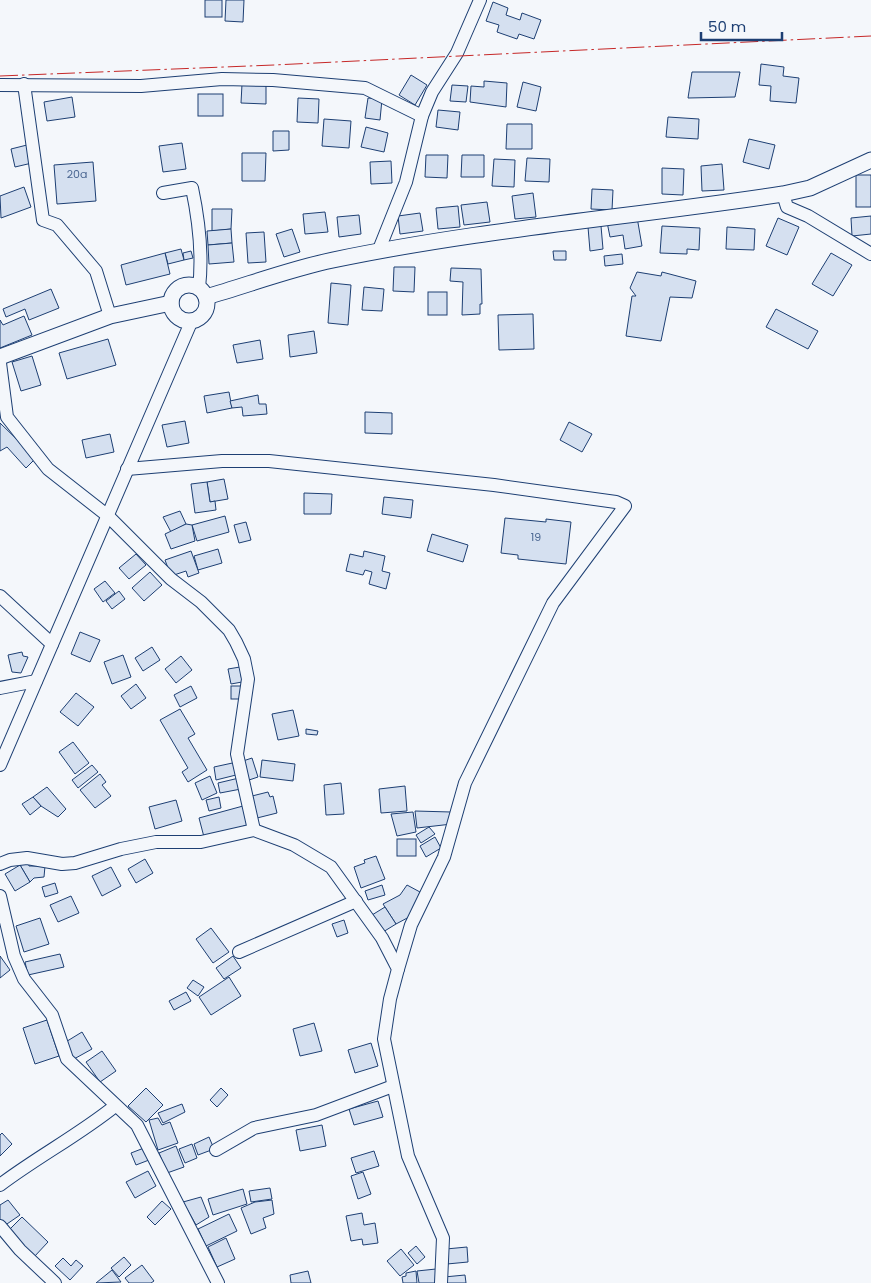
<svg xmlns="http://www.w3.org/2000/svg" width="871" height="1283" font-family="Poppins,sans-serif">
<rect width="100%" height="100%" fill="#f4f7fb"/>
<g fill="#d5e0f0" stroke="#1d3f73">
<rect x="205" y="0" width="17" height="17"/>
<path d="M226,0H244L243,22L225,21Z"/>
<path d="M493,2L508,8L506,15L520,20L522,13L541,20L534,39L519,34L517,39L497,32L499,25L486,21Z"/>
<path d="M761,64L784,67L783,76L799,78L796,103L770,101L771,86L759,85Z"/>
<path d="M692,72H740L735,97L688,98Z"/>
<path d="M411,75L427,85L415,105L399,95Z"/>
<path d="M484,81L507,83L506,107L470,102L471,86L484,87Z"/>
<path d="M523,82L541,87L536,111L517,107Z"/>
<path d="M242,84H266V104L241,103Z"/>
<path d="M452,85L468,86L466,102L450,101Z"/>
<rect x="198" y="94" width="25" height="22"/>
<path d="M72,97L75,117L47,121L44,102Z"/>
<path d="M298,98L319,99L318,123L297,122Z"/>
<path d="M368,98L382,99L380,120L365,118Z"/>
<path d="M438,110L460,112L458,130L436,127Z"/>
<path d="M668,117L699,119L698,139L666,137Z"/>
<path d="M324,119L351,121L349,148L322,146Z"/>
<path d="M507,124H532V149H506Z"/>
<path d="M366,127L388,133L384,152L361,147Z"/>
<path d="M273,131H289V150L273,151Z"/>
<path d="M749,139L775,145L769,169L743,162Z"/>
<path d="M182,143L186,169L163,172L159,146Z"/>
<path d="M27,145L32,163L15,167L11,149Z"/>
<path d="M242,153H266L265,181H242Z"/>
<path d="M426,155H448L447,178L425,177Z"/>
<path d="M462,155H484V177H461Z"/>
<path d="M527,158L550,159L549,182L525,181Z"/>
<path d="M494,159L515,160L514,187L492,186Z"/>
<path d="M391,161L392,183L371,184L370,162Z"/>
<path d="M93,162L96,201L57,204L54,165Z"/>
<path d="M722,164L724,190L702,191L701,166Z"/>
<path d="M662,168L684,169L683,195L662,194Z"/>
<rect x="856" y="175" width="15" height="32"/>
<path d="M24,187L31,207L1,218L0,196Z"/>
<path d="M592,189L613,190L612,210L591,209Z"/>
<path d="M533,193L536,217L515,219L512,196Z"/>
<path d="M487,202L490,222L464,225L461,205Z"/>
<path d="M458,206L460,227L438,229L436,208Z"/>
<path d="M212,209H232L231,229L212,231Z"/>
<path d="M325,212L328,232L305,234L303,214Z"/>
<path d="M420,213L423,231L400,234L398,216Z"/>
<path d="M359,215L361,234L339,237L337,217Z"/>
<path d="M871,216V234L852,236L851,218Z"/>
<path d="M637,217L642,246L625,249L623,235L610,237L607,222Z"/>
<path d="M778,218L799,227L787,255L766,246Z"/>
<path d="M601,226L603,249L590,251L588,227Z"/>
<path d="M662,226L700,228L699,250L687,249V254L660,253Z"/>
<path d="M727,227L755,229L754,250L726,249Z"/>
<path d="M231,229L232,243L208,245L207,231Z"/>
<path d="M292,229L300,252L284,257L276,234Z"/>
<path d="M264,232L266,262L248,263L246,233Z"/>
<path d="M232,243L234,262L209,264L208,245Z"/>
<path d="M181,249L184,260L168,264L165,253Z"/>
<path d="M191,251L193,258L184,260L183,253Z"/>
<path d="M553,251H566V260H554Z"/>
<path d="M165,253L170,274L126,285L121,265Z"/>
<path d="M831,253L852,265L833,296L812,284Z"/>
<path d="M622,254L623,264L605,266L604,256Z"/>
<path d="M394,267H415L414,292L393,291Z"/>
<path d="M451,268L481,269L482,304H480V314L462,315L463,282L450,281Z"/>
<path d="M637,272L661,276L662,272L696,281L692,298L670,297L661,341L626,336L632,296H636L630,288Z"/>
<path d="M331,283L351,285L348,325L328,323Z"/>
<path d="M364,287L384,289L382,311L362,310Z"/>
<path d="M51,289L59,308L29,320L25,309L6,317L3,309Z"/>
<rect x="428" y="292" width="19" height="23"/>
<path d="M776,309L818,331L808,349L766,327Z"/>
<path d="M533,314L534,349L499,350L498,315Z"/>
<path d="M24,316L32,335L0,348V320L3,325Z"/>
<path d="M314,331L317,353L290,357L288,335Z"/>
<path d="M108,339L116,365L67,379L59,353Z"/>
<path d="M260,340L263,359L237,363L233,345Z"/>
<path d="M32,356L41,385L21,391L12,362Z"/>
<path d="M229,392L232,408L207,413L204,396Z"/>
<path d="M258,395L259,404H266L267,414L243,416L242,407L232,408L230,401Z"/>
<path d="M365,412L392,413V434L365,433Z"/>
<path d="M185,421L189,443L167,447L162,425Z"/>
<path d="M569,422L592,434L582,452L560,440Z"/>
<path d="M0,423L36,458L26,468L7,447L0,451Z"/>
<path d="M110,434L114,452L86,458L82,440Z"/>
<path d="M224,479L228,499L210,502L207,482Z"/>
<path d="M207,482L210,502L215,501L216,510L195,513L191,484Z"/>
<path d="M304,493L332,494L331,514H304Z"/>
<path d="M384,497L413,500L411,518L382,514Z"/>
<path d="M180,511L186,524L171,532L163,517Z"/>
<path d="M225,516L229,532L197,541L192,525Z"/>
<path d="M505,518L546,522V519L571,522L566,564L518,559V555L501,553Z"/>
<path d="M246,522L251,540L239,543L234,525Z"/>
<path d="M186,524L192,525L195,541L171,549L165,534Z"/>
<path d="M432,534L468,545L463,562L427,551Z"/>
<path d="M218,549L222,563L198,570L194,556Z"/>
<path d="M191,551L199,573L188,577L186,571L171,576L165,560Z"/>
<path d="M364,551L385,556L382,571L390,573L386,589L369,584L372,572L365,570L363,575L346,571L350,554L363,557Z"/>
<path d="M136,554L146,565L129,579L119,568Z"/>
<path d="M150,572L162,585L144,601L132,588Z"/>
<path d="M105,581L115,593L103,602L94,589Z"/>
<path d="M119,591L125,599L112,609L106,601Z"/>
<path d="M80,632L100,640L90,662L71,654Z"/>
<path d="M152,647L160,660L143,671L135,658Z"/>
<path d="M22,652L23,656L28,657L21,673L12,672L8,655Z"/>
<path d="M123,655L131,677L112,684L104,662Z"/>
<path d="M181,656L192,670L176,683L165,669Z"/>
<path d="M240,667L242,682L231,684L228,669Z"/>
<path d="M136,684L146,698L131,709L121,696Z"/>
<path d="M191,686L197,698L180,707L174,695Z"/>
<rect x="231" y="686" width="12" height="13"/>
<path d="M76,693L94,707L78,726L60,712Z"/>
<path d="M180,709L195,734L188,738L207,770L188,782L182,772L188,768L160,720Z"/>
<path d="M293,710L299,736L278,740L272,714Z"/>
<path d="M306,729L318,731L317,735L306,734Z"/>
<path d="M73,742L89,763L75,774L59,752Z"/>
<path d="M252,758L258,777L249,780L243,761Z"/>
<path d="M262,760L295,764L293,781L260,777Z"/>
<path d="M237,762L240,774L216,780L214,767Z"/>
<path d="M92,765L98,772L78,788L72,780Z"/>
<path d="M100,774L106,782L102,785L111,796L95,808L80,790Z"/>
<path d="M210,776L217,793L202,800L195,783Z"/>
<path d="M239,778L241,789L220,793L218,783Z"/>
<path d="M341,783L344,814L326,815L324,785Z"/>
<path d="M405,786L407,811L381,813L379,789Z"/>
<path d="M47,787L66,809L58,817L41,806L33,797Z"/>
<path d="M268,792L270,797L273,796L277,813L257,818L252,796Z"/>
<path d="M33,797L41,806L30,815L22,804Z"/>
<path d="M219,797L221,808L209,811L206,800Z"/>
<path d="M176,800L182,821L155,829L149,807Z"/>
<path d="M243,806L248,825L204,837L199,818Z"/>
<path d="M415,811L451,812L452,824L417,828Z"/>
<path d="M413,812L416,832L397,836L391,814Z"/>
<path d="M429,827L435,834L421,843L416,835Z"/>
<path d="M435,837L441,848L426,857L420,846Z"/>
<rect x="397" y="839" width="19" height="17"/>
<path d="M376,856L385,879L361,888L354,867L365,863L364,860Z"/>
<path d="M145,859L153,873L136,883L128,869Z"/>
<path d="M28,862L29,866H45L44,877L34,878L30,882L20,865Z"/>
<path d="M20,865L30,882L15,891L5,874Z"/>
<path d="M111,867L121,886L102,896L92,876Z"/>
<path d="M55,883L58,893L45,897L42,887Z"/>
<path d="M382,885L385,895L368,900L365,891Z"/>
<path d="M407,885L420,892L411,916L396,924L383,904L400,895Z"/>
<path d="M71,896L79,913L58,922L50,905Z"/>
<path d="M385,907L396,924L383,932L372,915Z"/>
<path d="M40,918L49,944L24,952L16,926Z"/>
<path d="M344,920L348,933L337,937L332,924Z"/>
<path d="M211,928L229,952L213,963L196,939Z"/>
<path d="M60,954L64,967L28,975L25,962Z"/>
<path d="M0,956L10,970L0,978Z"/>
<path d="M233,956L241,968L224,979L216,968Z"/>
<path d="M229,977L241,996L211,1015L199,997Z"/>
<path d="M193,980L204,987L198,996L187,988Z"/>
<path d="M186,992L191,1001L174,1010L169,1001Z"/>
<path d="M47,1020L59,1056L35,1064L23,1028Z"/>
<path d="M314,1023L322,1051L300,1056L293,1029Z"/>
<path d="M82,1032L92,1049L74,1059L64,1043Z"/>
<path d="M371,1043L378,1066L355,1073L348,1050Z"/>
<path d="M102,1051L116,1071L100,1082L86,1062Z"/>
<path d="M146,1088L163,1105L146,1122L128,1106Z"/>
<path d="M221,1088L228,1095L217,1107L210,1100Z"/>
<path d="M378,1101L383,1117L354,1125L349,1109Z"/>
<path d="M182,1104L185,1112L163,1123L158,1113Z"/>
<path d="M158,1118L162,1125L170,1122L178,1143L158,1150L149,1120Z"/>
<path d="M322,1125L326,1146L300,1151L296,1130Z"/>
<path d="M2,1133L12,1144L0,1156V1135Z"/>
<path d="M209,1137L214,1149L198,1155L194,1144Z"/>
<path d="M192,1144L197,1158L185,1163L179,1149Z"/>
<path d="M176,1146L184,1167L167,1173L159,1153Z"/>
<path d="M144,1148L149,1160L136,1165L131,1153Z"/>
<path d="M374,1151L379,1166L356,1173L351,1158Z"/>
<path d="M148,1171L156,1186L135,1198L126,1182Z"/>
<path d="M363,1172L371,1194L358,1199L351,1176Z"/>
<path d="M270,1188L272,1199L251,1202L249,1191Z"/>
<path d="M243,1189L247,1204L213,1215L208,1199Z"/>
<path d="M201,1197L209,1217L196,1225L183,1202Z"/>
<path d="M8,1200L20,1215L4,1226L0,1220V1205Z"/>
<path d="M272,1200L274,1214L263,1218L266,1228L251,1234L241,1208L255,1202Z"/>
<path d="M162,1201L171,1209L155,1225L147,1217Z"/>
<path d="M362,1213L364,1225L375,1223L378,1243L363,1245L362,1239L351,1241L346,1216Z"/>
<path d="M229,1214L237,1231L206,1246L198,1229Z"/>
<path d="M22,1217L48,1242L34,1257L8,1231Z"/>
<path d="M226,1238L235,1259L217,1267L208,1247Z"/>
<path d="M416,1246L425,1257L417,1264L408,1253Z"/>
<path d="M467,1247L468,1262L447,1264L446,1249Z"/>
<path d="M401,1249L414,1265L400,1276L387,1261Z"/>
<path d="M124,1257L131,1265L119,1277L111,1268Z"/>
<path d="M63,1258L71,1266L76,1260L83,1266L70,1280L55,1266Z"/>
<path d="M142,1265L154,1281L151,1283H129L125,1278Z"/>
<path d="M436,1269L437,1283H419L417,1271Z"/>
<path d="M112,1270L121,1282L96,1283Z"/>
<path d="M308,1271L311,1283H291L290,1275Z"/>
<path d="M416,1271L417,1283H403L402,1277L406,1276V1273Z"/>
<path d="M465,1275L466,1283H445L444,1277Z"/>
</g>
<g fill="none" stroke-linecap="round" stroke-linejoin="round">
<g stroke="#1d3f73" stroke-width="14">
<g id="minor">
<path d="M24,84L43,220L57,225L96,271L110,316"/>
<path d="M0,85L141,86L222,79L273,80L365,88L422,116"/>
<path d="M163,193L192,188C199,221 203,254 199,288"/>
<path d="M783,194L787,207L808,216L871,254"/>
<path d="M378,252L406,182L422,116L432,92L457,53L480,0"/>
<path d="M0,363L7,417L48,469L108,516L171,579L201,602L229,630L236,642L244,659L248,679L237,754L254,830"/>
<path d="M127,469L222,461H269L494,485L616,502L625,506L553,603L465,783L444,857L411,925L398,969"/>
<path d="M0,596L52,644"/>
<path d="M0,688L36,681"/>
<path d="M0,765L192,320"/>
<path d="M0,864L10,860L27,858L62,864L75,863L121,849L156,842H201L254,830L294,845L331,867L382,938L398,969L390,999L384,1039L408,1156L443,1238L441,1283"/>
<path d="M0,896L14,956L24,979L52,1015L67,1059L137,1125L218,1283"/>
<path d="M239,952L356,901"/>
<path d="M216,1150L254,1128L316,1115L393,1086"/>
<path d="M0,1185C37,1157 79,1135 115,1106"/>
<path d="M0,1226L20,1250L55,1283"/>
</g>
</g>
<g stroke="#1d3f73" stroke-width="17">
<g id="major">
<circle cx="189" cy="303" r="18"/>
<path d="M206,297C248,285 290,269 333,260C481,229 633,217 783,194L810,188L871,160"/>
<path d="M0,357L110,316L171,303"/>
</g>
</g>
<use href="#minor" stroke="#f4f7fb" stroke-width="12"/>
<use href="#major" stroke="#f4f7fb" stroke-width="15"/>
<path stroke="#c62828" stroke-width="1" stroke-dasharray="18 4 2.5 4" stroke-linecap="butt" d="M0,76L274,65L871,36"/>
</g>
<g text-anchor="middle" dominant-baseline="central" stroke-width="4" stroke-linejoin="round" paint-order="stroke">
<g font-size="11" fill="#4b6792">
<text x="77" y="174">20a</text>
<text x="536" y="537">19</text>
</g>
</g>
<path d="M701 32v8h81v-8" fill="none" stroke="#1d3f73" stroke-width="2.5"/>
<text x="708" y="32" font-size="15" fill="#1d3f73" stroke="#f4f7fb" stroke-width="4" paint-order="stroke">50 m</text>
</svg>
